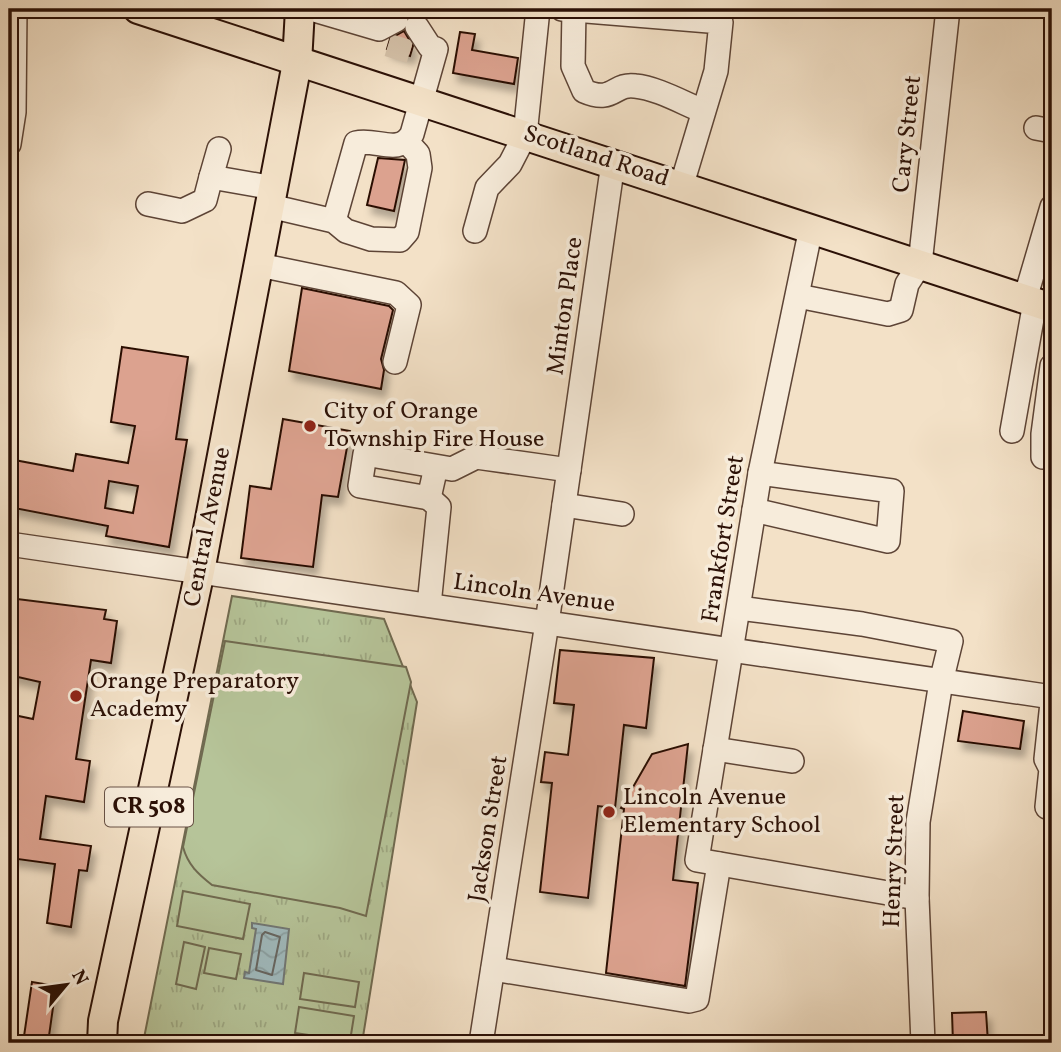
<svg xmlns="http://www.w3.org/2000/svg" width="1061" height="1052" font-family="Vollkorn,serif">
<defs>
<pattern id="grass-tufts" width="24" height="20" patternUnits="userSpaceOnUse" patternTransform="scale(1.75)"><rect width="24" height="20" fill="#b6c499"/><path d="M3 7l-1-3M5 7V3M7 7l1-3M15 17l-1-3M17 17v-4M19 17l1-3" fill="none" stroke="#9da782"/></pattern>
<pattern id="water-waves" width="16" height="10" patternUnits="userSpaceOnUse" patternTransform="scale(1.75)"><rect width="16" height="10" fill="#a0bbbf"/><path d="M0 5q4-4 8 0t8 0" fill="none" stroke="#8aa0a3"/></pattern>
<filter id="shadow"><feDropShadow dx="4.5" dy="8" stdDeviation="3.5" flood-color="#0004"/></filter>
</defs>
<rect width="100%" height="100%" fill="#f3e1c7"/>
<filter id="stains"><feTurbulence type="fractalNoise" baseFrequency=".00286" numOctaves="4"/><feColorMatrix values="0 0 0 0 .2 0 0 0 0 .09 0 0 0 0 .02 0 0 0 .5 -.17"/></filter>
<radialGradient id="worn" r=".72"><stop offset=".6" stop-color="#630" stop-opacity="0"/><stop offset="1" stop-color="#630" stop-opacity=".3"/></radialGradient>
<path fill="url(#grass-tufts)" stroke="#706a50" stroke-width="2" d="M232,596L384,619L417,702L362,1043H143Z"/>
<g fill="#b6c499" stroke="#706a50" stroke-width="2">
<path d="M225,641L406,667L411,682L366,916L340,908L212,885C198,874 188,865 183,847Z"/>
<path d="M183,891L250,904L243,939L177,926Z"/>
<path d="M184,942L205,947L196,989L176,984Z"/>
<path d="M209,948L241,954L236,979L204,973Z"/>
<path d="M304,973L359,982L355,1007L300,999Z"/>
<path d="M299,1007L354,1016L350,1041L295,1033Z"/>
</g>
<path fill="url(#water-waves)" stroke="#717775" stroke-width="2" d="M252,923L289,929L283,984L244,978L245,972L249,973L256,929L252,928Z"/>
<g fill="none" stroke-linecap="round" stroke-linejoin="round">
<path stroke="#666662" stroke-width="2" d="M265,932L280,937L272,975L256,970L262,935Z"/>
</g>
<g fill="#dca28f" stroke="#2b1006" stroke-width="2" fill-rule="evenodd" filter="url(#shadow)">
<path d="M404,31L413,46L410,56L387,49L390,39Z"/>
<path d="M460,32L475,34L472,50L518,58L514,84L453,73Z"/>
<path d="M378,158L405,160L394,211L367,205Z"/>
<path d="M302,288L389,306L393,310L381,359L384,370L381,389L289,371Z"/>
<path d="M122,347L188,357L176,439L187,440L169,547L106,536L108,526L9,507V459L73,471L76,454L128,463L135,426L111,422ZM109,481L138,486L133,513L105,508Z"/>
<path d="M283,419L350,431L338,497L322,495L313,567L241,558L250,486L271,489Z"/>
<path d="M9,598L106,610L104,619L117,621L111,663L91,660L76,759L90,761L84,802L46,796L40,839L91,846L87,871L79,870L71,927L47,923L55,864L10,858L14,832L9,831V714L33,719L40,682L9,675Z"/>
<path d="M560,650L654,658L646,728L624,725L615,808L598,806L588,898L540,892L552,783L541,782L545,752L568,755L574,705L554,703Z"/>
<path d="M963,711L1024,721L1020,749L958,741Z"/>
<path d="M688,744L673,880L698,883L685,986L606,973L624,809L621,808L652,754Z"/>
<path d="M32,982L56,986L48,1043H23Z"/>
<path d="M986,1012L988,1043H953L952,1013Z"/>
</g>
<g fill="none" stroke-linecap="round" stroke-linejoin="round">
<path stroke="#d5c2aa" stroke-width="23" stroke-dasharray="23 11" stroke-linecap="butt" d="M388,45L411,52"/>
<g stroke="#5d4436" stroke-width="26">
<g id="minor">
<path d="M311,9L379,29L396,20"/>
<path d="M562,9L721,22L716,71L682,184"/>
<path d="M574,10L573,66L584,91C614,104 613,83 635,86C657,88 683,103 703,111"/>
<path d="M1036,128L1052,131"/>
<path d="M9,144L14,112L15,9"/>
<path d="M219,149L211,177L274,188"/>
<path d="M148,204L182,211L205,200L211,177"/>
<path d="M270,206L334,221L346,231L371,239L400,240L407,232L420,168L418,154L407,142"/>
<path d="M334,221L356,143C376,138 399,156 412,134L436,49L430,47L417,27"/>
<path d="M811,228L760,473L697,860L917,898"/>
<path d="M475,231L487,188L510,164L525,135L538,9"/>
<path d="M259,265L396,293L409,305L395,362"/>
<path d="M798,296L888,314L901,310L907,284L920,264L948,9"/>
<path d="M1025,299L1052,207"/>
<path d="M1012,431L1035,302"/>
<path d="M1043,457V434L1052,366"/>
<path d="M436,467L429,498L360,486L365,454L452,469L476,457L569,470"/>
<path d="M564,505L622,514"/>
<path d="M754,510L888,541L892,491L760,473"/>
<path d="M9,544L1052,697"/>
<path d="M429,605L439,507L429,498"/>
<path d="M739,608L862,624L951,641L941,682L918,822L917,898L923,1043"/>
<path d="M715,749L792,761"/>
<path d="M1047,807L1051,769L1046,759L1052,703"/>
<path d="M493,969L689,1001L697,999L719,864"/>
<path d="M481,1043L547,623L613,163"/>
</g>
</g>
<g stroke="#2b1006" stroke-width="32">
<g id="major">
<path d="M138,9L1052,308"/>
<path d="M102,1043L103,1021L200,571L297,63L300,9"/>
</g>
</g>
<use href="#minor" stroke="#f7ecdb" stroke-width="23"/>
<use href="#major" stroke="#f3e1c7" stroke-width="28"/>
</g>
<g fill="#8f2418" stroke="#f7ecdb" stroke-width="2.5">
<circle cx="310" cy="426" r="7"/>
<circle cx="76" cy="696" r="7"/>
<circle cx="609" cy="812" r="7"/>
</g>
<g text-anchor="middle" dominant-baseline="central" stroke-width="7" stroke-linejoin="round" paint-order="stroke">
<rect fill="#f7ecdb" stroke="#685246" stroke-width="2" x="105" y="787.5" width="88" height="39" rx="5"/>
<g font-size="23" font-weight="bold" fill="#2b1006">
<text x="149" y="807">CR 508</text>
</g>
<g font-size="24" fill="#2b1006" stroke="#f7ecdb">
<text transform="translate(908 134) rotate(-84)">Cary Street</text>
<text transform="translate(596 157) rotate(18)">Scotland Road</text>
<text transform="translate(566 306) rotate(-82)">Minton Place</text>
<text transform="translate(208 527) rotate(-79)">Central Avenue</text>
<text transform="translate(724 539) rotate(-81)">Frankfort Street</text>
<text transform="translate(534 594) rotate(8)">Lincoln Avenue</text>
<text transform="translate(489 829) rotate(-81)">Jackson Street</text>
<text transform="translate(895 861) rotate(-88)">Henry Street</text>
</g>
<g font-size="24" fill="#2b1006" stroke="#f7ecdb" text-anchor="start">
<text x="324" y="412">City of Orange<tspan x="324" dy="28">Township Fire House</tspan></text>
<text x="90" y="682">Orange Preparatory<tspan x="90" dy="28">Academy</tspan></text>
<text x="623" y="798">Lincoln Avenue<tspan x="623" dy="28">Elementary School</tspan></text>
</g>
</g>
<rect width="1061" height="1052" fill="none" stroke="#f3e1c7" stroke-width="35"/>
<rect x="10" y="10" width="1040" height="1031" fill="none" stroke="#2b1006" stroke-width="3.5"/>
<rect x="18" y="18" width="1026" height="1017" fill="none" stroke="#2b1006" stroke-width="2"/>
<g transform="translate(66 985) rotate(61)" stroke="#f7ecdb" stroke-width="5" paint-order="stroke">
<path d="M0-5L12 26L0 18L-12 26Z" fill="#2b1006"/>
<text y="-10" font-size="19" font-weight="bold" text-anchor="middle" fill="#2b1006">N</text>
</g>
<rect width="100%" height="100%" filter="url(#stains)"/>
<rect width="100%" height="100%" fill="url(#worn)"/>
</svg>
